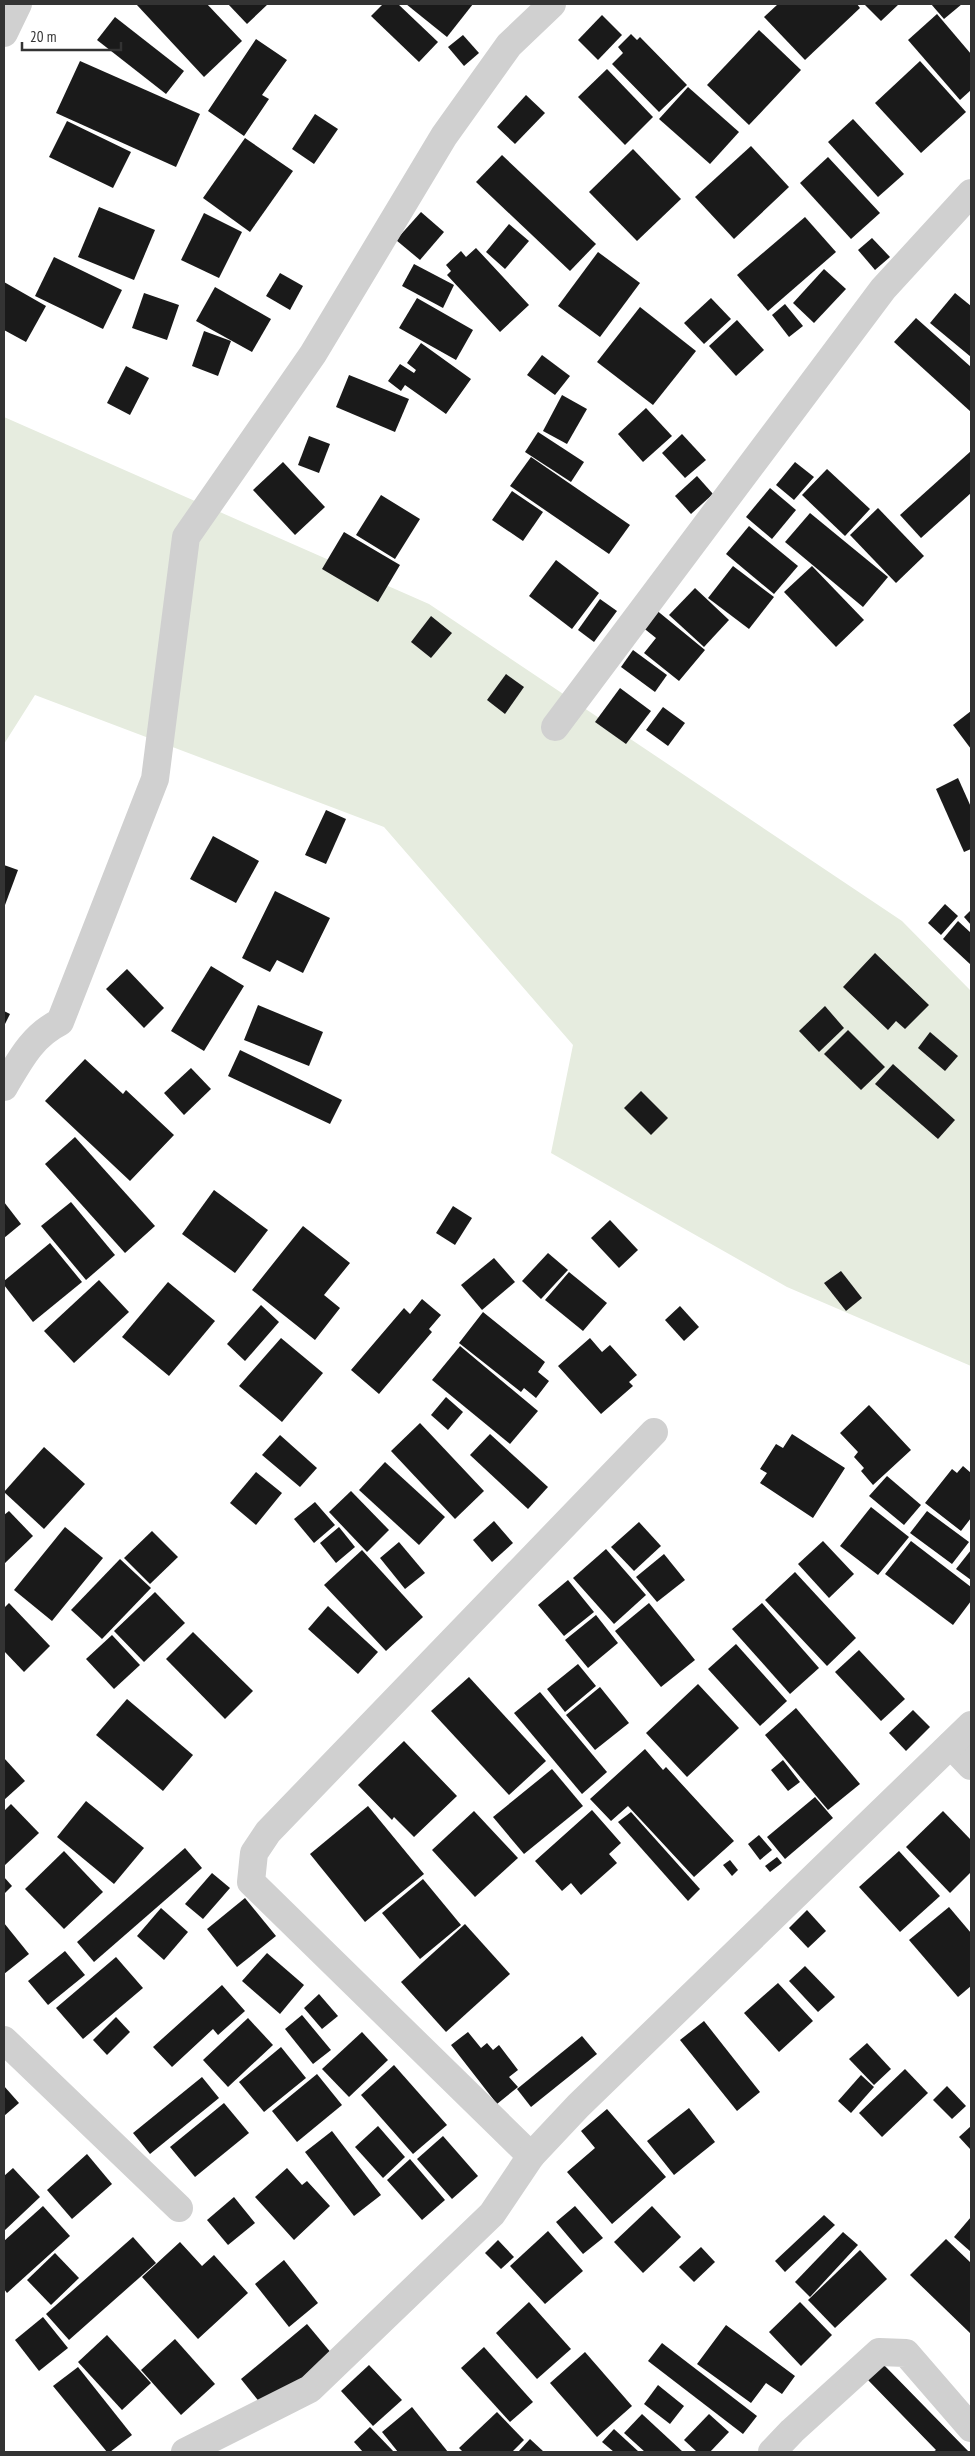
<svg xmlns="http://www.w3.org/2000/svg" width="975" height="2456" font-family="'PT Sans Narrow',sans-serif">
<rect width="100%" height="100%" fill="#fff"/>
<path fill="#e6ecdf" d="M4,417L429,604L902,921L971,991V1366L787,1287L551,1153L573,1045L384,827L35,695L4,744Z"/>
<g fill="#1a1a1a">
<path d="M136,4H207L242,41L204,77Z"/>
<path d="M228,4H268L247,24Z"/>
<path d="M383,4H398L438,42L419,62L371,16Z"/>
<path d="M406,4H473L447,37Z"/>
<path d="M778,4H857L860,8L805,60L764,17Z"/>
<path d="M864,4H899L881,21Z"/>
<path d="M931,4H962L944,19Z"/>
<path d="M937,14L971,54V90L960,100L908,40Z"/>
<path d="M602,15L622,35L598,60L578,40Z"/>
<path d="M115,17L184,71L166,94L97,40Z"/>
<path d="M759,30L801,70L749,125L707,85Z"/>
<path d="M631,34L637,40L640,37L687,85L659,112L612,64L623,53L618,47Z"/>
<path d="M463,35L479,53L464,66L448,47Z"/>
<path d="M256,39L287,60L262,95L269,99L244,136L208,111Z"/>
<path d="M80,61L200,114L176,167L56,113Z"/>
<path d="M920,61L966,112L921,153L875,103Z"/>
<path d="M607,69L653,117L625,145L578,97Z"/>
<path d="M688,87L739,132L710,164L659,119Z"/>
<path d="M526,95L545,113L515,144L497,127Z"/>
<path d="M315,114L338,129L314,164L292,149Z"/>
<path d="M853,119L904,174L878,197L828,142Z"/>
<path d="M67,121L131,152L113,188L49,157Z"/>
<path d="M245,138L293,171L250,232L203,198Z"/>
<path d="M751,146L789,187L734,239L695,197Z"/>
<path d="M633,149L681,199L637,241L589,192Z"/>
<path d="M502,155L596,244L570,271L476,182Z"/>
<path d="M828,157L880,213L851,239L800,183Z"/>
<path d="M99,207L155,230L134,280L78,257Z"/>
<path d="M421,212L444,232L420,260L396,240Z"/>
<path d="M204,213L242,232L219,278L181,260Z"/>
<path d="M805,217L836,252L768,311L737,275Z"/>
<path d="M509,224L529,241L505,269L486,252Z"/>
<path d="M872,238L890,257L875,270L858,250Z"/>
<path d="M476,248L529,305L500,332L447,275L451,271L446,265L461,251L466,257Z"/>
<path d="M598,252L640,283L600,337L558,306Z"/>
<path d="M54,257L122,290L103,329L35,296Z"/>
<path d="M414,264L454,285L443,308L402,286Z"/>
<path d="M824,269L846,289L814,323L793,303Z"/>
<path d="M280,273L303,286L290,310L266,296Z"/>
<path d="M4,282L46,306L26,342L4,330Z"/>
<path d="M215,287L271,319L252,352L196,321Z"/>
<path d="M144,293L179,305L167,340L132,328Z"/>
<path d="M955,293L971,306V357L930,323Z"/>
<path d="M417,298L473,330L456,360L399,328Z"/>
<path d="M711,298L731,319L704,344L684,323Z"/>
<path d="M785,304L803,326L789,337L772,315Z"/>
<path d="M640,307L696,351L653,405L597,362Z"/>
<path d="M916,318L971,367V412L894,342Z"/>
<path d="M737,320L764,350L736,376L709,346Z"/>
<path d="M204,331L231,341L218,376L192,366Z"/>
<path d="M421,343L471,379L446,414L405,385L401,391L388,381L400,364L414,373L416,370L407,363Z"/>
<path d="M542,355L570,376L555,395L527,375Z"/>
<path d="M126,366L149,378L130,415L107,403Z"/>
<path d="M349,375L409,399L395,432L336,407Z"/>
<path d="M562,395L587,409L567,444L543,431Z"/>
<path d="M646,408L672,436L643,462L618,434Z"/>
<path d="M538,432L584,462L571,482L525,452Z"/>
<path d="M682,434L706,460L685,478L662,453Z"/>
<path d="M309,436L330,444L319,473L298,465Z"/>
<path d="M971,451V493L921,538L900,515Z"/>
<path d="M531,457L630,525L609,554L510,486Z"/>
<path d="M283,462L325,507L295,535L253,490Z"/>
<path d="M795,462L814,477L794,500L776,485Z"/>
<path d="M827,469L870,509L845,536L802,495Z"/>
<path d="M697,476L713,494L691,514L675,496Z"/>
<path d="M770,488L796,510L772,539L746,517Z"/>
<path d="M512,491L543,512L523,541L492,520Z"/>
<path d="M381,495L420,519L395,559L356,535Z"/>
<path d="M878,508L924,556L896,583L850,535Z"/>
<path d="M810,513L888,577L863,607L785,542Z"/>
<path d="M749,526L798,566L774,594L726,554Z"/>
<path d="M344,532L400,565L378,602L322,569Z"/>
<path d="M556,560L599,593L572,629L529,596Z"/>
<path d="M733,566L774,597L749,629L708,598Z"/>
<path d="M812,566L864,620L836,647L784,592Z"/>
<path d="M695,588L729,620L704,647L669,615Z"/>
<path d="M600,599L617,611L594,642L578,630Z"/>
<path d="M655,609L705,650L679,681L644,653L656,638L641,626Z"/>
<path d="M431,616L452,633L431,658L411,642Z"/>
<path d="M633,650L667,675L655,692L621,667Z"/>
<path d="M506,674L524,687L505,714L487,700Z"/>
<path d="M620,688L651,711L626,744L595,722Z"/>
<path d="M663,707L685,723L668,746L646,730Z"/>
<path d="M971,711V749L953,725Z"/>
<path d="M958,778L971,807V849L964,852L936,789Z"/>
<path d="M326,810L346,819L326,864L305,855Z"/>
<path d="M213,836L259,861L236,903L190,879Z"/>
<path d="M4,865L18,870L5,905L4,904Z"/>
<path d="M275,891L330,918L303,973L277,960L270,972L242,958Z"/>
<path d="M945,904L958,916L941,935L928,923Z"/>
<path d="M971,910V925L964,917Z"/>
<path d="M958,921L971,933V965L943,939Z"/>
<path d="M875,953L929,1005L905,1029L896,1021L888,1030L843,987Z"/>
<path d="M211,966L244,986L204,1051L171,1031Z"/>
<path d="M127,969L164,1008L144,1028L106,989Z"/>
<path d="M258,1005L323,1032L309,1066L244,1040Z"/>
<path d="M825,1006L844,1028L819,1052L799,1031Z"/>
<path d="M4,1011L10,1014L4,1026Z"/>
<path d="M848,1030L885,1067L861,1090L824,1054Z"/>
<path d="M930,1032L958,1056L945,1071L918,1048Z"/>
<path d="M240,1050L342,1100L330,1124L228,1076Z"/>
<path d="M85,1059L123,1094L126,1090L174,1135L130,1181L45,1101Z"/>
<path d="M893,1064L955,1120L938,1139L875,1084Z"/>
<path d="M191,1068L211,1089L184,1115L164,1093Z"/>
<path d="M641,1091L668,1118L651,1135L624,1108Z"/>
<path d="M75,1137L155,1226L125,1253L45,1164Z"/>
<path d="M214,1190L268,1230L235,1273L182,1234Z"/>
<path d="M4,1202L21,1224L4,1238Z"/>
<path d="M71,1202L115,1255L86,1280L41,1226Z"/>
<path d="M453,1206L472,1218L455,1245L436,1233Z"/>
<path d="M610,1220L638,1250L619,1268L591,1238Z"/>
<path d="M303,1226L350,1263L324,1295L340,1308L315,1340L252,1290Z"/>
<path d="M50,1243L82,1282L33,1322L4,1285V1281Z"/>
<path d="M548,1253L568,1270L541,1299L522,1281Z"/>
<path d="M494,1258L515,1282L482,1310L461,1285Z"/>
<path d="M841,1271L862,1298L846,1311L824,1283Z"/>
<path d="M569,1272L607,1303L583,1331L545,1300Z"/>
<path d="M99,1280L129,1312L74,1363L44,1331Z"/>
<path d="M168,1282L215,1321L169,1376L122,1337Z"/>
<path d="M422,1299L441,1315L429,1329L432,1332L379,1394L351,1370L404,1308L410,1314Z"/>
<path d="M261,1305L279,1322L245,1361L227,1344Z"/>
<path d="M680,1306L699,1327L684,1341L665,1320Z"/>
<path d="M483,1312L545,1362L538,1372L549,1381L536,1398L524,1388L521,1392L459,1343Z"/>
<path d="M281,1338L323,1373L282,1422L239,1386Z"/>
<path d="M590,1338L602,1352L610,1345L637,1375L629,1382L633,1386L601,1414L558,1366Z"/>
<path d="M460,1346L538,1411L510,1444L432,1380Z"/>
<path d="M446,1397L463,1412L448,1430L431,1415Z"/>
<path d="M869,1405L911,1450L873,1485L861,1471L864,1468L854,1457L858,1452L840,1433Z"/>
<path d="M420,1423L484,1491L455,1519L391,1451Z"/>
<path d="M490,1434L548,1487L528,1509L470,1455Z"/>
<path d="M792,1434L845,1468L813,1518L760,1483L767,1473L760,1469L776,1444L783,1448Z"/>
<path d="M280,1435L317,1468L300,1487L262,1455Z"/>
<path d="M44,1447L85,1484L44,1529L4,1492Z"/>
<path d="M385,1462L445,1517L419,1545L359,1490Z"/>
<path d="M963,1466L971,1473V1518L961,1531L925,1503L952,1469L957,1473Z"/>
<path d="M256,1472L282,1493L256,1525L230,1503Z"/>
<path d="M887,1476L921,1505L904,1525L869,1496Z"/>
<path d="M351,1491L389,1530L367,1552L329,1512Z"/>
<path d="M315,1502L335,1525L314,1543L294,1519Z"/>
<path d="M871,1507L909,1537L878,1575L840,1546Z"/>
<path d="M9,1511L33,1536L4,1564V1515Z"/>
<path d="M927,1511L969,1542L952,1564L910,1533Z"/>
<path d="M494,1521L513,1543L492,1562L473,1540Z"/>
<path d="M639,1522L661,1546L634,1571L611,1547Z"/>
<path d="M65,1527L103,1558L52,1621L14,1590Z"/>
<path d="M339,1527L355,1547L336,1563L320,1543Z"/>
<path d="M152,1531L178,1557L150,1584L124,1558Z"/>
<path d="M823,1541L854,1574L829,1598L798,1564Z"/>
<path d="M911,1541L971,1587V1601L953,1625L885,1574Z"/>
<path d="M399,1542L425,1573L405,1589L380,1558Z"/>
<path d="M606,1549L646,1595L614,1624L573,1578Z"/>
<path d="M362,1550L423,1617L386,1651L324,1585Z"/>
<path d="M971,1550V1580L956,1569Z"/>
<path d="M664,1554L685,1580L657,1602L636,1577Z"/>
<path d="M120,1559L151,1588L102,1639L71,1610Z"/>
<path d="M795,1572L856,1638L827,1666L765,1600Z"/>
<path d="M568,1580L594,1612L564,1636L538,1605Z"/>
<path d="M155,1592L185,1623L144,1662L114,1631Z"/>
<path d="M9,1603L50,1646L24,1672L4,1651V1608Z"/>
<path d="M649,1603L695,1660L661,1687L615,1631Z"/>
<path d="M762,1603L819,1668L790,1694L732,1629Z"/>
<path d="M328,1606L378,1652L358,1674L308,1629Z"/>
<path d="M596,1615L618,1643L588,1668L565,1640Z"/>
<path d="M193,1632L253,1691L225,1719L166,1659Z"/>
<path d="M112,1635L140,1665L114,1689L86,1659Z"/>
<path d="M736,1644L787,1701L760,1726L708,1669Z"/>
<path d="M859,1650L905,1699L881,1721L835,1672Z"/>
<path d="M578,1664L596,1686L565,1712L547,1689Z"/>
<path d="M469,1677L546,1761L509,1795L431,1711Z"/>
<path d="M698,1684L739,1728L687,1777L646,1733Z"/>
<path d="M600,1687L629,1723L595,1750L566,1715Z"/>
<path d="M540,1692L607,1772L582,1794L514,1713Z"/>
<path d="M127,1699L193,1755L163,1791L96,1735Z"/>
<path d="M796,1708L860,1784L828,1810L765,1735Z"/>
<path d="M913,1710L930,1727L906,1751L889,1733Z"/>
<path d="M404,1741L457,1796L414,1837L394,1817L392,1820L358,1785Z"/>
<path d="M645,1749L663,1770L666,1767L734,1841L694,1877L628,1806L611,1821L590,1799Z"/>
<path d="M4,1758L25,1781L4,1800Z"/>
<path d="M783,1760L800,1782L788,1791L771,1770Z"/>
<path d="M552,1769L583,1806L524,1854L493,1817Z"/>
<path d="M815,1797L833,1818L785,1859L767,1837Z"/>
<path d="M86,1801L144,1848L114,1884L57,1837Z"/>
<path d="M11,1804L39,1833L4,1866V1811Z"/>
<path d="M368,1806L424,1874L365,1922L310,1854Z"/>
<path d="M592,1810L621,1843L609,1854L617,1863L581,1895L571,1883L562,1891L535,1861Z"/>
<path d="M474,1811L518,1858L475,1897L432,1850Z"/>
<path d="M943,1811L971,1840V1872L950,1893L906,1847Z"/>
<path d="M631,1812L700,1889L688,1901L618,1822Z"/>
<path d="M759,1835L772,1850L760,1860L748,1844Z"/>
<path d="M185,1848L202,1868L94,1962L77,1942Z"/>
<path d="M64,1851L103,1892L64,1929L25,1889Z"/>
<path d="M899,1851L940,1896L900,1932L859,1887Z"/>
<path d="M777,1857L782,1863L770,1872L765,1866Z"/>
<path d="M730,1860L738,1870L732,1876L723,1865Z"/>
<path d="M212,1873L230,1888L203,1919L185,1904Z"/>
<path d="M4,1877L12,1886L4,1894Z"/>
<path d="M423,1879L461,1925L420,1959L382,1913Z"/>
<path d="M245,1898L276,1936L237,1967L207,1929Z"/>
<path d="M949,1907L971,1933V1986L958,1997L909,1940Z"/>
<path d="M161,1908L188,1932L164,1960L137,1936Z"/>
<path d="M807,1910L826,1931L808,1948L789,1928Z"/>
<path d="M4,1923L29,1954L4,1974Z"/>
<path d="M465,1924L510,1974L446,2032L401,1982Z"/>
<path d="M65,1951L85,1975L48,2005L28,1981Z"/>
<path d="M267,1953L304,1985L280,2014L242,1981Z"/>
<path d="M116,1957L143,1988L83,2039L56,2008Z"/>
<path d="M805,1966L835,1997L818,2012L789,1981Z"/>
<path d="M778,1983L813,2021L779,2052L744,2013Z"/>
<path d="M222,1985L245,2011L218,2035L213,2029L172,2067L153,2047Z"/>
<path d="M319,1994L338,2016L322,2029L304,2008Z"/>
<path d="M302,2015L331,2050L313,2064L285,2029Z"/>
<path d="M116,2017L130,2032L107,2055L93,2040Z"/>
<path d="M248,2018L273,2045L228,2087L203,2060Z"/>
<path d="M704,2021L760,2092L737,2111L680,2040Z"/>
<path d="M362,2032L388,2060L349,2097L322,2069Z"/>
<path d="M468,2032L481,2048L487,2043L493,2050L499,2045L518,2070L509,2077L518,2087L497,2104L451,2045Z"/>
<path d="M582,2036L597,2054L531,2107L517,2089Z"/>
<path d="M867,2043L891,2069L874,2085L849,2059Z"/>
<path d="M281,2047L306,2078L264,2112L239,2082Z"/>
<path d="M394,2065L447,2125L413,2154L361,2095Z"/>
<path d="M905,2069L928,2093L882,2137L859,2113Z"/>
<path d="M317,2074L342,2105L297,2142L272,2111Z"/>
<path d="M861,2075L874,2087L851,2113L838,2101Z"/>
<path d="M202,2077L219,2098L150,2154L133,2133Z"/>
<path d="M4,2086L19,2103L4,2116Z"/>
<path d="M947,2086L966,2106L952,2119L933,2100Z"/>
<path d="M224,2103L249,2133L195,2177L170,2147Z"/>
<path d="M689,2108L715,2142L674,2175L647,2141Z"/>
<path d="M607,2109L666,2177L612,2224L567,2172L595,2148L581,2131Z"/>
<path d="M378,2126L405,2157L383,2178L355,2147Z"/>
<path d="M971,2126V2150L959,2137Z"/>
<path d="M332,2131L381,2195L354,2216L305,2152Z"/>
<path d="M443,2136L478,2176L452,2199L417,2159Z"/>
<path d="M87,2154L112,2184L72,2219L47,2190Z"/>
<path d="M410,2159L445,2200L422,2220L387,2180Z"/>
<path d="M13,2168L40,2197L4,2231V2176Z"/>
<path d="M287,2168L302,2185L307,2181L330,2206L294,2240L255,2197Z"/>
<path d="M234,2197L255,2223L228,2245L207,2220Z"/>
<path d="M43,2206L70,2236L7,2293L4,2289V2241Z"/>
<path d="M575,2206L603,2238L583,2254L556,2222Z"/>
<path d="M652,2206L681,2237L643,2273L614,2242Z"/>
<path d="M824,2215L835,2225L785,2272L775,2261Z"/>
<path d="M971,2217V2252L954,2237Z"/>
<path d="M548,2231L583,2271L545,2304L510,2266Z"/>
<path d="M843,2232L858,2245L810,2297L795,2282Z"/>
<path d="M133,2237L156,2263L69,2340L46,2314Z"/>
<path d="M946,2239L971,2263V2334L910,2275Z"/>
<path d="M498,2240L514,2257L501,2269L485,2253Z"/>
<path d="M180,2242L202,2266L214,2255L248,2293L198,2339L142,2277Z"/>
<path d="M701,2247L715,2262L694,2282L679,2267Z"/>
<path d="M860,2250L887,2279L835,2328L808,2300Z"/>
<path d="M55,2253L79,2278L51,2305L27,2280Z"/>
<path d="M284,2260L318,2303L289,2327L255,2284Z"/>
<path d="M529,2302L571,2349L537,2379L496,2333Z"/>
<path d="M800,2302L832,2335L801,2366L769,2332Z"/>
<path d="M43,2317L68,2348L39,2371L15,2340Z"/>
<path d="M307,2324L332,2354L265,2409L241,2379Z"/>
<path d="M726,2325L795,2376L782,2394L766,2383L751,2403L697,2364Z"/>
<path d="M107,2335L151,2383L122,2410L78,2362Z"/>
<path d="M175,2339L215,2384L181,2415L141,2370Z"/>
<path d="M662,2343L757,2416L743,2434L648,2361Z"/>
<path d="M484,2347L533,2402L510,2422L461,2368Z"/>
<path d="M585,2352L632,2406L597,2437L550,2383Z"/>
<path d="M369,2365L402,2400L373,2426L341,2391Z"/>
<path d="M884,2365L969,2452H933L936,2450L868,2380Z"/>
<path d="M78,2367L132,2435L110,2452H107L53,2386Z"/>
<path d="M658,2385L684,2406L670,2424L644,2404Z"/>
<path d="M412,2407L448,2452H398L382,2432Z"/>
<path d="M497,2412L524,2440L512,2452H463L459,2448Z"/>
<path d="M642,2414L683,2452H645L624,2433Z"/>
<path d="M709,2414L729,2432L710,2452H697L684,2440Z"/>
<path d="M370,2427L394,2452H363L354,2442Z"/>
<path d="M614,2429L639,2452H614L602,2442Z"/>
<path d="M530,2439L544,2452H518Z"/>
</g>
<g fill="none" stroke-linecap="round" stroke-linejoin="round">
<g stroke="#d0d0d0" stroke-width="28">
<path d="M4,33L18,4"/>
<path d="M555,727L883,289L971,193"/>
<path d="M4,1087C20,1060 32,1036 60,1022L155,779L186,537L313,354L444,136L509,45L552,4"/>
<path d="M951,1745L971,1766"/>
<path d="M4,2040L179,2208"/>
<path d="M531,2156L251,1882L254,1853L268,1832L654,1432"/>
<path d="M185,2452L310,2389L492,2214L531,2156L578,2106L971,1725"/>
<path d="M772,2452L792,2431L879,2352L906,2353L971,2428"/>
</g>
</g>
<rect width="975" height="2456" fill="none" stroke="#333333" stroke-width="10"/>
<path d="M22 42v8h99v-8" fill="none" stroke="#333333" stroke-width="2.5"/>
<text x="30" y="42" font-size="15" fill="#333333" stroke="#ffffff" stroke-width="4" paint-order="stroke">20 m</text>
</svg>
